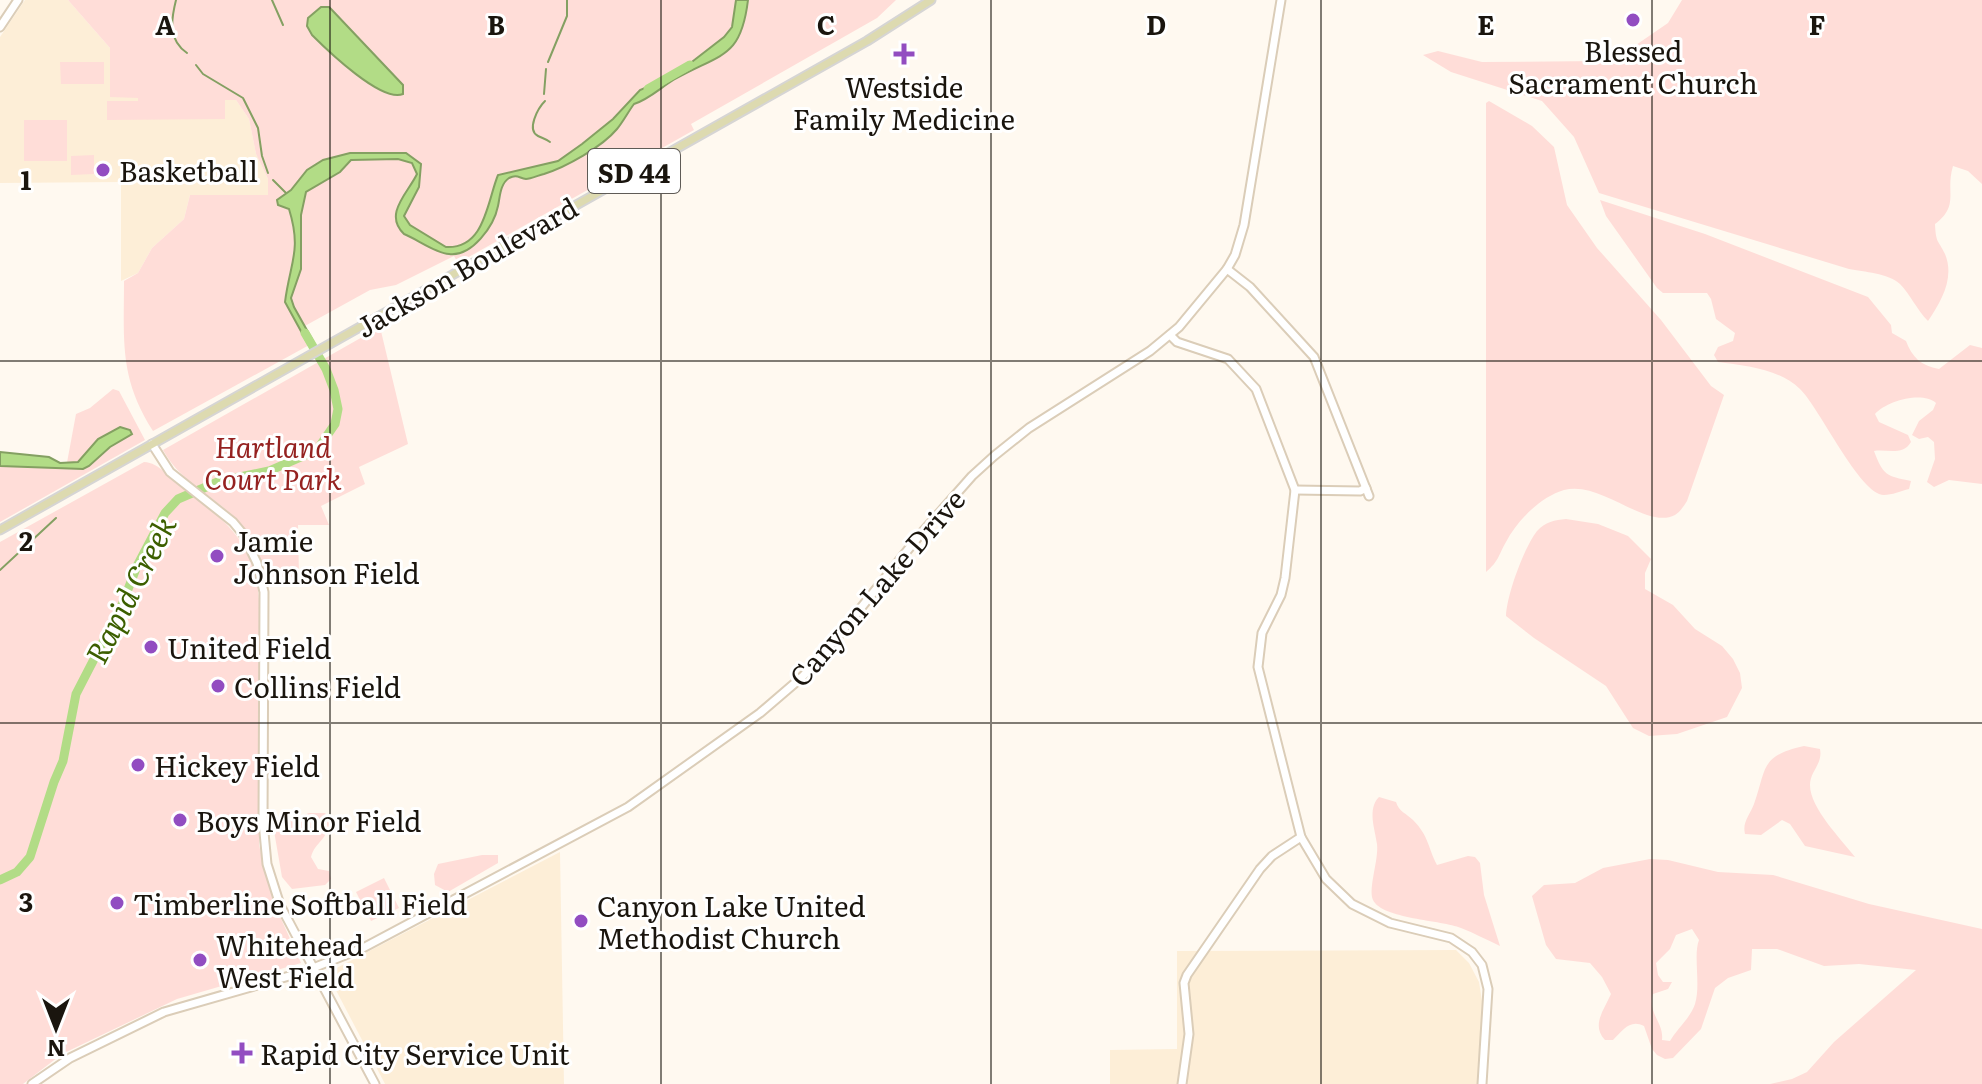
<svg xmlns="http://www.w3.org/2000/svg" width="1982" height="1084" font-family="Literata,serif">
<rect width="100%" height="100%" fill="#fff9f0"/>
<g fill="#fdeed7">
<path d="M25,0H68L110,48L139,97L236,100L249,119L256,154L268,179V195H190L184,219L152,248L138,273L121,281V182L0,183V37Z"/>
<path d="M560,852L564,1084H385L327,973Z"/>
<path d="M1456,950L1469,963L1479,982L1482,1001L1478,1084H1110V1050L1177,1049V951Z"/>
</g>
<g fill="#ffddd8" fill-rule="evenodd">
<path d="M68,0H896L877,18L691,124L694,130L458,263L454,256L396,285L370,290L303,327L311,344L153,431C119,378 124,341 124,281L138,273L152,248L184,219L190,195H268V179L256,154L249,119L236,100H225V119L107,120V101H138V98L110,97V48Z"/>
<path d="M1682,0H1982V184L1968,171L1953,166C1945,192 1960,205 1935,224C1936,244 1938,239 1945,254C1955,278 1941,302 1928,321C1917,310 1910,294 1900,284C1888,273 1864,272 1849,269L1599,193L1574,137L1542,101L1451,72L1423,55L1438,51L1482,62L1600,61L1617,58L1668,23Z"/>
<path d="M60,62H104V84H61Z"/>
<path d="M1489,101L1532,126L1554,147L1567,205L1597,248L1661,320L1711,386L1724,395L1687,501C1684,506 1680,512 1675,515C1646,530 1601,480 1564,490C1540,497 1517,521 1506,542C1498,556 1499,561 1486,572V103Z"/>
<rect x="24" y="120" width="43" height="41"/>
<path d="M94,155V174L71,175V156Z"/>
<path d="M1600,200L1705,234L1868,297L1891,325L1892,333L1906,341C1912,357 1921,366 1939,369L1970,345L1982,348V484L1949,480L1934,487L1927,482L1935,459L1934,442L1928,437L1919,439L1912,435L1919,421L1933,410L1936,403C1922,391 1887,401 1875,414L1879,422L1908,435L1911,442C1903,456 1887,449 1874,451C1883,475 1886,476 1911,481L1909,489C1901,491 1892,495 1884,495C1860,495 1819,407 1800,389C1778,368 1745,366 1718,362L1714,355L1718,347L1733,341L1735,333L1716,319L1711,299L1707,293H1663L1657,288L1606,216Z"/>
<path d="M380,327L408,444L359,467L365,484L321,506L329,525H298L299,577H266C260,553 251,534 233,516C208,492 181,482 163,450Z"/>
<path d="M113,389L119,391L145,440L0,522V466L66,468L76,414L90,408Z"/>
<path d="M144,462C160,463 168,477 180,486C224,520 255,540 259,600V845L273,901L301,963L177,999L62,1054L23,1084H0V542Z"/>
<path d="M1566,519L1598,524L1628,536L1651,559L1645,573V589L1673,605L1695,629L1722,646L1733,659L1740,673L1742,688L1727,717L1677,734L1649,736L1633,728L1606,686L1534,638L1506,616C1507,594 1524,548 1537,531C1545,522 1555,520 1566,519Z"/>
<path d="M1804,746L1820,749C1823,764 1810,771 1810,785C1810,808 1841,839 1855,857L1805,846L1790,824L1782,820L1761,835L1745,834C1742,822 1750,815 1754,804C1767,767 1760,756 1804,746Z"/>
<path d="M1379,797L1396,802C1399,812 1406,813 1413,820C1429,836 1428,848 1437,865L1468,856L1475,857L1480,863L1484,895L1500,946C1487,940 1474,933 1461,928C1442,920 1382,919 1373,900C1368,888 1379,860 1377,844C1375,829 1367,809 1379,797Z"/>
<path d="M309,813H325L329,818C330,840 315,841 311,857L318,869L329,871L331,879L325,885L292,889L282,877L274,831L276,826Z"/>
<path d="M482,855H498V863L448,892L435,885L434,874L438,864Z"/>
<path d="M1650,859L1668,860L1718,872L1773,875L1869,904L1982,929V1084H1770L1792,1079L1807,1072L1834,1042L1916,970L1859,964L1824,966L1777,949H1752L1751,970L1728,978L1715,988L1701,1029L1673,1058L1665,1059L1657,1055L1652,1049L1644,1026C1630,1019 1623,1030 1613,1040H1605C1591,1025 1604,1010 1611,994L1602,977L1590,963L1556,959L1546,945L1532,896L1544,885L1575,883L1603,868ZM1692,929L1699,940C1693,955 1701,985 1695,1004C1691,1017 1677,1029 1670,1041L1662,1040C1664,1022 1647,1013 1653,994L1668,989L1672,982H1663L1658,975L1656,963L1670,949L1676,935Z"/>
<path d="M384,878L399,908L371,921L356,892Z"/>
</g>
<g fill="#b2dc86" stroke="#84a062" stroke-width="2">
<path d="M736,0H748C741,58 722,53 677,78C662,86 650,99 634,104C628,112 623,122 617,129C602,147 566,167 544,174C539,175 531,179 526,179C519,178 517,174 509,178C500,184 500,197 498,206C494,226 472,257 449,254C435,253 417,239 404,234C383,214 408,193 417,174L412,163L398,159L351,160L340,172L306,192L301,215V269L291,298L294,307L313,341L308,344L285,302C290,262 302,251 289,209L278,205L277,200L291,190L307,170L323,160L350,153H406L421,164L419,187L404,216L410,225L446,247C485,249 487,202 498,175L558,161L582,144L613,119L640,90L675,75L724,37L732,27Z"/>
<path d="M321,7H329L332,10L403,85V94C382,103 328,51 312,35L307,26L308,18Z"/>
<path d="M120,427L130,430L132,434L110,447L89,466L83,469L0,466V452L49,457L60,463L78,462L98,439Z"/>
</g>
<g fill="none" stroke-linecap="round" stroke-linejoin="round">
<g stroke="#84a062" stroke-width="2">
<path d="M176,0C171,20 168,40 187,53"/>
<path d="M272,0L283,25"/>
<path d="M548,62L567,16V0"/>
<path d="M196,65L203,74L243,98L258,128L262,156L268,173"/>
<path d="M544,94L546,69"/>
<path d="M545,101C538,108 526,130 538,136C542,138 546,139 550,142"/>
<path d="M273,180L286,193"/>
<path d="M0,570L56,518"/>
</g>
<g stroke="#b2dc86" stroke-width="9">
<path d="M648,89L690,65"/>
<path d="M0,880L17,872L30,857L54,782L63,761L76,694L122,605L137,566L165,513L178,499L220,481L269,471L317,450L335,424L338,409L334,390L326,369L305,333"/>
</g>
<g stroke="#dbcdb8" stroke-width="11">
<g id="secondary">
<path d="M0,27L18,0"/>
<path d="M1227,269L1250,287L1314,357L1369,496"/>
<path d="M1170,335L1177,342L1228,359L1256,389L1295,490L1285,578L1281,595L1262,633L1258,667L1301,837L1326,879L1352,904L1390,923L1451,938L1472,952L1482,965L1488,989L1482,1084"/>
<path d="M152,444L170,472L233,522L243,534L257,563L264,592L263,822L267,864L280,905L375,1084"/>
<path d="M1295,490L1360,491L1366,488"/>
<path d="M32,1084L70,1058L164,1012L303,972L363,948L628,807L760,713L802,677L818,661L919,536L972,476L994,456L1029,428L1150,351L1179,327L1227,269L1235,255L1244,225L1281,0"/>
<path d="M1182,1084L1189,1034L1184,983L1187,975L1260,869L1272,856L1301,837"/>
</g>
</g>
<g stroke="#d6d5d4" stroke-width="11">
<path id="primary" d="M0,530L867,41L931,0"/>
</g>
<use href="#secondary" stroke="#fff" stroke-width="7"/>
<use href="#primary" stroke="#dddab0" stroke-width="7"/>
</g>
<path fill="none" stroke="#1a150e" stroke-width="2" stroke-opacity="0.55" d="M330,0V1084M661,0V1084M991,0V1084M1321,0V1084M1652,0V1084M0,361H1982M0,723H1982"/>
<g fill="#924dc1" stroke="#fff" stroke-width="3">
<circle cx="1633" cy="20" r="8"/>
<path d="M900 42h8v8h8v8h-8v8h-8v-8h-8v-8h8z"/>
<circle cx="103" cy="170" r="8"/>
<circle cx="217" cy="556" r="8"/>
<circle cx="151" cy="647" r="8"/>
<circle cx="218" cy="686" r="8"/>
<circle cx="138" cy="765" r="8"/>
<circle cx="180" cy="820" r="8"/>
<circle cx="117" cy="903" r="8"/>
<circle cx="581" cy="921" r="8"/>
<circle cx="200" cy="960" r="8"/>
<path d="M238 1041h8v8h8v8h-8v8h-8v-8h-8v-8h8z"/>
</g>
<g text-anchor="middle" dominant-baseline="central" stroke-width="6" stroke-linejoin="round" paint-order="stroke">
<rect fill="#fff" stroke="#5f5b56" stroke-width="2" x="588" y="149" width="92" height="44" rx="6"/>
<g font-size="26" font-weight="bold" fill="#1a150e">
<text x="634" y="171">SD 44</text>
</g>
<g font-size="28" fill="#1a150e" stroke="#fff" text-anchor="start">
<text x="1633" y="50" text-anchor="middle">Blessed<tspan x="1633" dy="32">Sacrament Church</tspan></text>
<text x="904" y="86" text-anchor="middle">Westside<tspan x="904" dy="32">Family Medicine</tspan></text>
<text x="119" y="170">Basketball</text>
<text x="233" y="540">Jamie<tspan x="233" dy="32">Johnson Field</tspan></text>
<text x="167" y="647">United Field</text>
<text x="234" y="686">Collins Field</text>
<text x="154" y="765">Hickey Field</text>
<text x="196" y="820">Boys Minor Field</text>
<text x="133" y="903">Timberline Softball Field</text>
<text x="597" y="905">Canyon Lake United<tspan x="597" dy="32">Methodist Church</tspan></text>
<text x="216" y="944">Whitehead<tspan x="216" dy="32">West Field</tspan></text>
<text x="260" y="1053">Rapid City Service Unit</text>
</g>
<g font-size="28" fill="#1a150e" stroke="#fff">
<text transform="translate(466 266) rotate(-30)">Jackson Boulevard</text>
<text transform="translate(876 587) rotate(-49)">Canyon Lake Drive</text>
</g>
<g font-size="28" font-style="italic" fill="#952220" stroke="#fff">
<text x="273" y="446">Hartland<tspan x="273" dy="32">Court Park</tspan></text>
</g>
<g font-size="30" font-style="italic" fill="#3c5f00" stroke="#fff">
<text transform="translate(129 589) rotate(-63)">Rapid Creek</text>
</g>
</g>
<g font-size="26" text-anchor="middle" font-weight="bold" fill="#1a150e" stroke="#fff" stroke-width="6" stroke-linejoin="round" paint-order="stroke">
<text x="165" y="35">A</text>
<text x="496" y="35">B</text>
<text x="826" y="35">C</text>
<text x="1156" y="35">D</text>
<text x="1486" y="35">E</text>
<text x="1817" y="35">F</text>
<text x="26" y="190">1</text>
<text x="26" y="551">2</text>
<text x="26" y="912">3</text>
</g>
<g transform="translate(56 1028) rotate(180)" stroke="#ffffff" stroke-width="6" paint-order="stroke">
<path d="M0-6L14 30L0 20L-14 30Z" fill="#1a150e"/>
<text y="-12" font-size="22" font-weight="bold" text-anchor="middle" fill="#1a150e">N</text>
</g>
</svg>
